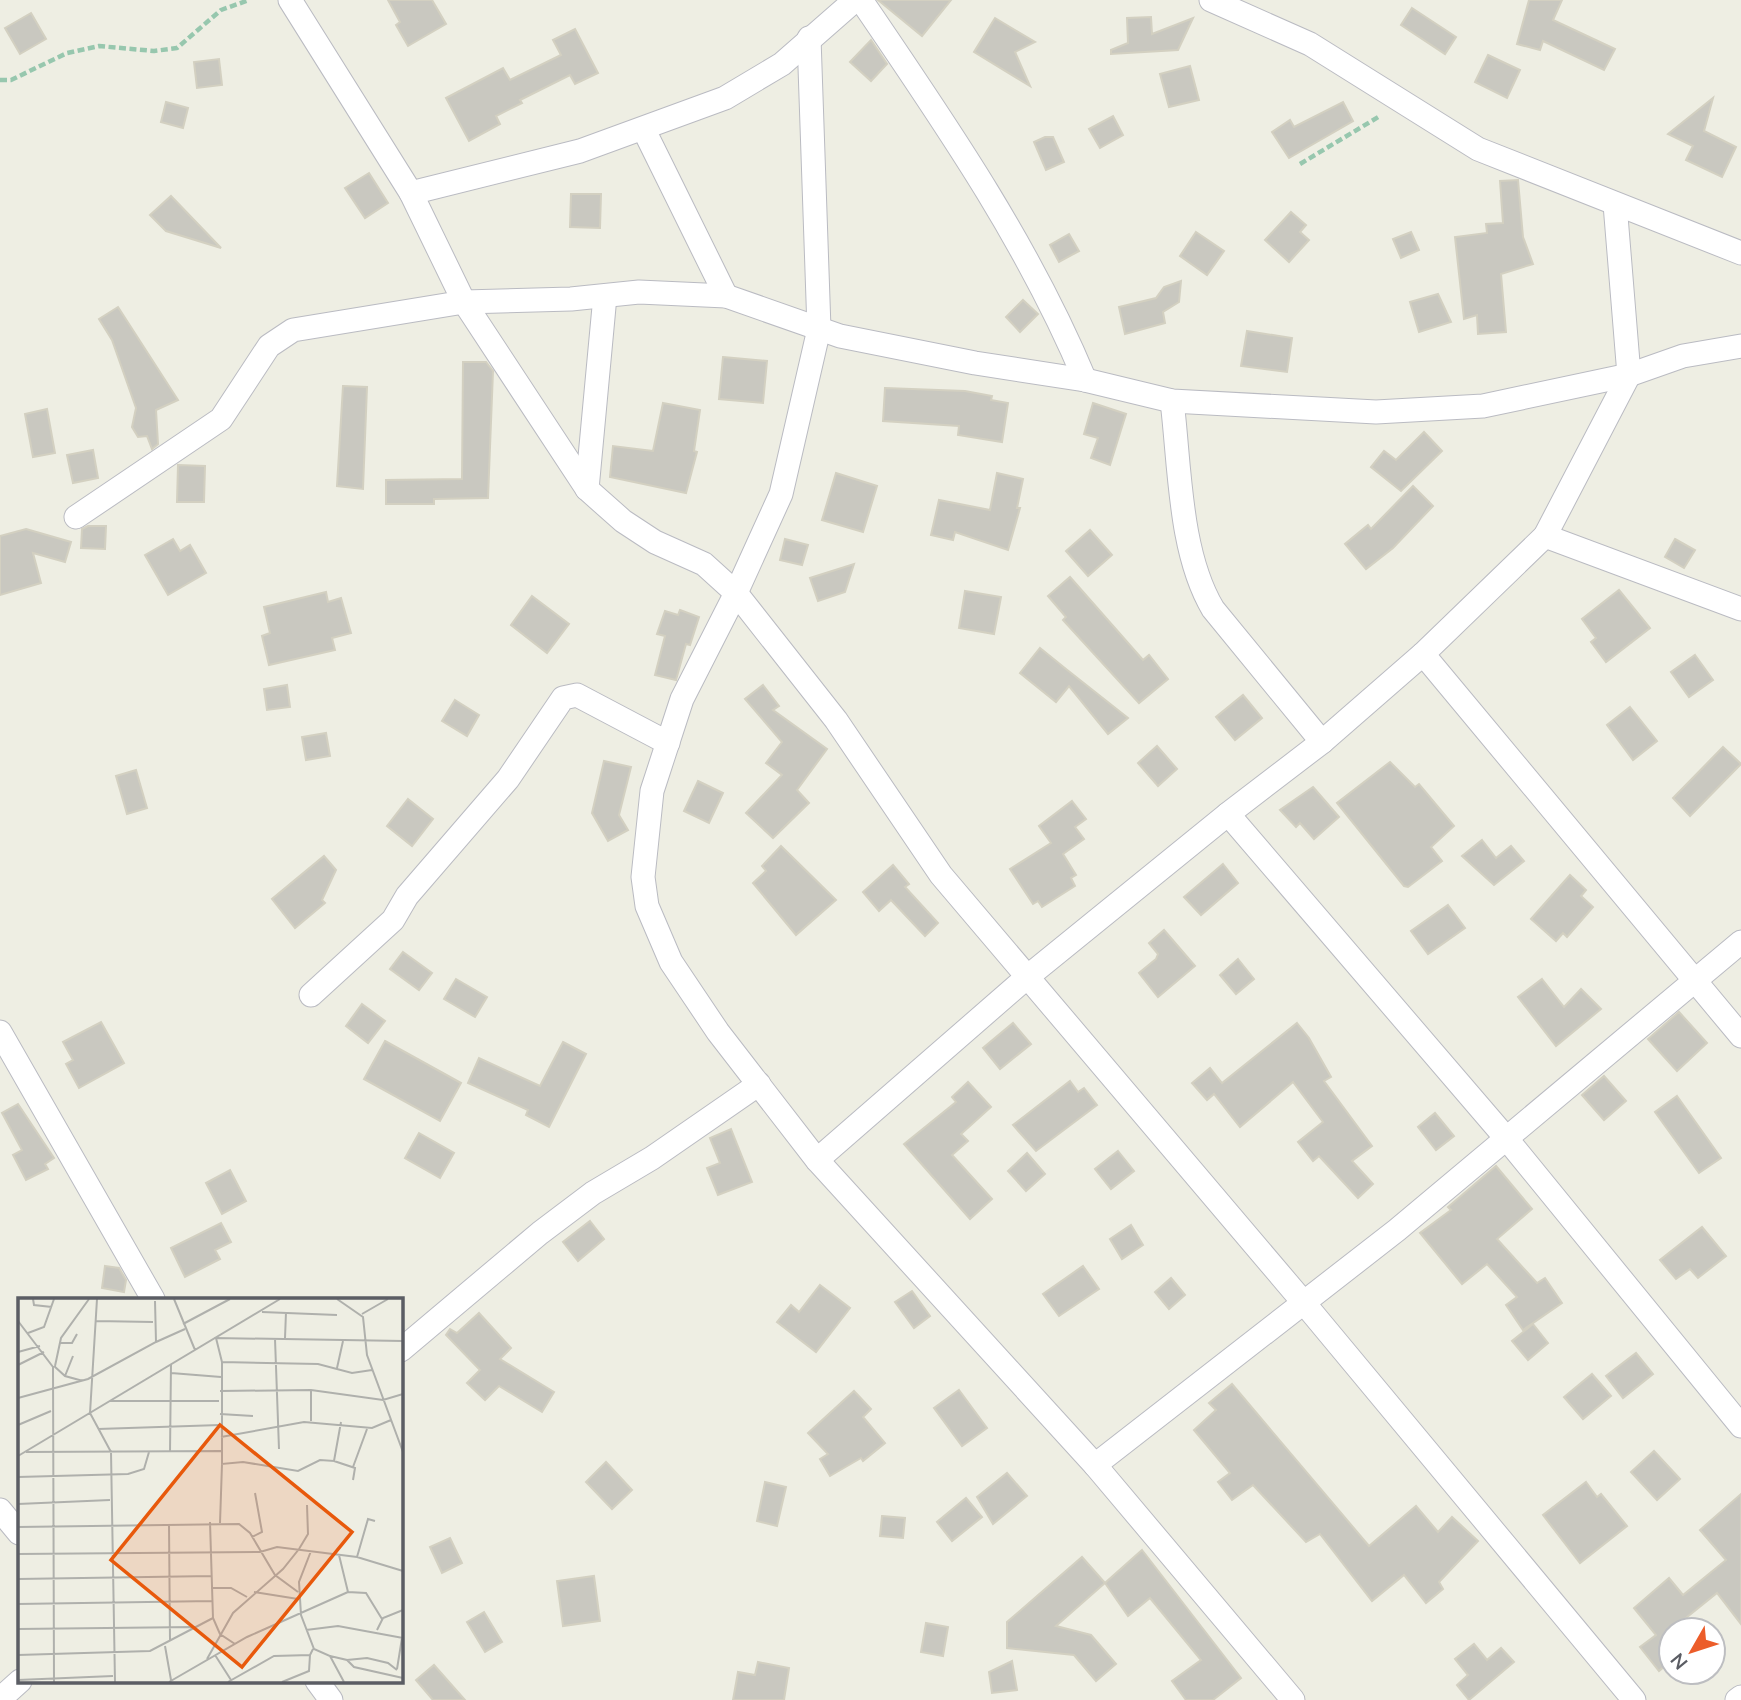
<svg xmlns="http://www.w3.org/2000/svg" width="1741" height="1700" font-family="Mulish,sans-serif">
<rect width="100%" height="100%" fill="#eeeee3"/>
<g fill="#c9c8c0" stroke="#d3d0c1" stroke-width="2">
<path d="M388,0H432L446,24L408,46L396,25L400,22Z"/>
<path d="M878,0H951L922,36Z"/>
<path d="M1529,0H1562L1553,20L1615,49L1604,70L1543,41L1540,50L1517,44Z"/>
<path d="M1412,8L1456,37L1445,54L1401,25Z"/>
<path d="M31,13L46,39L20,54L5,28Z"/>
<path d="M1151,17L1152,34L1193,18L1178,50L1111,54V50L1128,43L1127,18Z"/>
<path d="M995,18L1035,42L1015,52L1030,86L974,52Z"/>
<path d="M575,29L598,73L575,84L570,75L520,100L522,103L496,116L500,124L469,141L446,98L503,68L510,80L561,55L553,40Z"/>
<path d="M871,40L887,64L871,81L850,62Z"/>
<path d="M1488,55L1520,70L1507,98L1475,82Z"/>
<path d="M219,59L222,85L197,88L194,62Z"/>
<path d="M1190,66L1199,100L1169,107L1160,74Z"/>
<path d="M1713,98L1704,131L1736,147L1722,177L1686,160L1693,146L1668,134Z"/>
<path d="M166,102L188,108L183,128L161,122Z"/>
<path d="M1343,102L1353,121L1289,158L1272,132L1290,120L1294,127Z"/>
<path d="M1113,116L1123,135L1100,148L1089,129Z"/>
<path d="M1045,137H1053L1064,162L1046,170L1034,142Z"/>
<path d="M369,173L388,203L365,218L345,188Z"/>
<path d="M1518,180L1523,237L1533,264L1501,274L1506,332L1478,334L1477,315L1464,319L1455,237L1487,233L1486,224L1503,223L1500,181Z"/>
<path d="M571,194H601L600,228L570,227Z"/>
<path d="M171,196L221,248L166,231L150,215Z"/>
<path d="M1291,212L1306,225L1300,232L1309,240L1289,262L1265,240Z"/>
<path d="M1196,232L1224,251L1207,275L1180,256Z"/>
<path d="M1411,232L1419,250L1401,258L1393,239Z"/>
<path d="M1069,234L1079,251L1059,262L1050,245Z"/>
<path d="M1181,281L1179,302L1163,312L1165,323L1125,334L1119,307L1156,298L1164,287Z"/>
<path d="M1438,294L1451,322L1419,332L1410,302Z"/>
<path d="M1023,300L1038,314L1020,332L1006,317Z"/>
<path d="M118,307L178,400L156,410L158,444L152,449L147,436L138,437L132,427L136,408L112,340L99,319Z"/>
<path d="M1247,331L1292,338L1287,372L1241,366Z"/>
<path d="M723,357L767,361L763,403L719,399Z"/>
<path d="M463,362H486L493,371L488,498L434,499V504H386V480L462,479Z"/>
<path d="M343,386L367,387L363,489L337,486Z"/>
<path d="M885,388L965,391L992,396L991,400L1008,403L1002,442L958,435L959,426L883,421Z"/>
<path d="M663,403L700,410L694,451L697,452L686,493L610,477L613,446L653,451Z"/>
<path d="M1093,403L1126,414L1110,465L1091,458L1098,438L1084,434Z"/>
<path d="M47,409L55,453L33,457L25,414Z"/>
<path d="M1424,432L1442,451L1401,491L1371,467L1384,451L1396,460Z"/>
<path d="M93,450L98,478L73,483L67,455Z"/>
<path d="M178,465L205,466L204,502H177Z"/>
<path d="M836,473L877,486L863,532L822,520Z"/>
<path d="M997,473L1023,479L1017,508H1020L1008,550L955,532L953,540L931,535L939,500L990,510Z"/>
<path d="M1413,486L1433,506L1393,548L1366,569L1345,544L1368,525L1371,529Z"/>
<path d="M88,526H106L105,549L81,548L82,529Z"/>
<path d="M26,529L71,542L65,562L33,553L41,583L0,595V536Z"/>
<path d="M1090,530L1112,555L1088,576L1066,551Z"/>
<path d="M173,539L180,551L190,545L206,573L168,595L145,555Z"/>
<path d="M785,539L808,545L802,565L780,560Z"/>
<path d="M1675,539L1695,550L1684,568L1665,557Z"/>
<path d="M854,564L845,592L818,601L810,578Z"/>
<path d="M1070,577L1143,660L1149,655L1168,679L1139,703L1063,620L1066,617L1048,596Z"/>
<path d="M1619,590L1650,628L1606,662L1591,642L1596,638L1582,619Z"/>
<path d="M965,591L1001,597L994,634L959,628Z"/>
<path d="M326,592L328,602L341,598L351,633L332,638L335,650L269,665L262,636L270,633L264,607Z"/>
<path d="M532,596L569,624L547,653L511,625Z"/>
<path d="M680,610L699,617L690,645L686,644L676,680L655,675L665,636L657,634L665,611L678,615Z"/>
<path d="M1040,648L1066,669L1128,718L1108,734L1069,686L1056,702L1020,673Z"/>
<path d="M1695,655L1713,680L1689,697L1671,672Z"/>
<path d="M287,685L290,707L267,710L264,689Z"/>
<path d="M763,685L779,706L773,710L827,749L797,790L809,803L773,838L746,813L782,775L766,763L782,742L745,699Z"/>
<path d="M1243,695L1262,718L1235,740L1216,717Z"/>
<path d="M455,700L479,715L467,736L442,721Z"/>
<path d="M1630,707L1657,741L1633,760L1607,725Z"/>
<path d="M326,733L330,756L306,760L302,737Z"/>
<path d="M1157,746L1177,769L1158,786L1138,763Z"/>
<path d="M1723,747L1741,764L1690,816L1673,798Z"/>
<path d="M604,761L631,767L619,815L628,830L608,841L592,813Z"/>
<path d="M1390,762L1415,787L1419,784L1454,826L1431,847L1442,861L1408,887L1404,886L1337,803Z"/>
<path d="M136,770L147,808L127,814L116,776Z"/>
<path d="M698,781L723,793L709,823L684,811Z"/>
<path d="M1313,787L1339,817L1314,839L1300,823L1296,827L1280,810Z"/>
<path d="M408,799L433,819L412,846L387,826Z"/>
<path d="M1072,801L1086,819L1075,827L1084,839L1063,854L1076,875L1071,878L1075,886L1042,907L1038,901L1033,904L1010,869L1051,843L1039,826Z"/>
<path d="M1482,840L1496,858L1511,846L1524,861L1494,885L1462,856Z"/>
<path d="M781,846L836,900L796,935L753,883L766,871L762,866Z"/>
<path d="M324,856L336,870L322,900L325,903L295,928L272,899Z"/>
<path d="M1223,864L1238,883L1201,915L1184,897Z"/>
<path d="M893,865L909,884L905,887L938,923L925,936L891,900L879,911L863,892Z"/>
<path d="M1570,875L1586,890L1581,896L1593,907L1567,937L1563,933L1556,941L1531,919Z"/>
<path d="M1448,905L1465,928L1428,954L1411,931Z"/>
<path d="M1164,930L1195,966L1158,997L1139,973L1156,959L1158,954L1149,943Z"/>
<path d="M403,952L432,973L419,990L390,969Z"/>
<path d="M1238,959L1254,979L1236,994L1220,975Z"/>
<path d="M456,979L487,997L475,1017L444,999Z"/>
<path d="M1542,979L1564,1007L1581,989L1601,1009L1556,1046L1518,997Z"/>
<path d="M362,1004L385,1021L368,1043L346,1026Z"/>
<path d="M1679,1012L1707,1043L1677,1071L1648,1039Z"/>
<path d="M101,1022L124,1063L79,1088L66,1064L73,1060L63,1042Z"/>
<path d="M1013,1023L1031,1044L1000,1069L983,1048Z"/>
<path d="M1297,1023L1309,1038L1331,1077L1324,1081L1372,1146L1352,1161L1373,1184L1358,1198L1319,1156L1313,1161L1298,1142L1323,1122L1293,1082L1240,1127L1214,1094L1207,1100L1192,1083L1210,1068L1222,1083Z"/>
<path d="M385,1041L461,1083L440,1121L364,1079Z"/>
<path d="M563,1042L586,1054L549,1127L526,1115L528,1110L468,1083L479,1058L540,1086Z"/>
<path d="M1604,1076L1626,1101L1604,1120L1582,1095Z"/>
<path d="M1070,1081L1078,1092L1084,1088L1097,1105L1036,1151L1013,1125Z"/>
<path d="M968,1082L991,1107L961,1134L968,1141L952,1155L992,1199L970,1219L904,1144L956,1102L952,1097Z"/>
<path d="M1677,1096L1721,1158L1699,1173L1655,1112Z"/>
<path d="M18,1104L54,1158L45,1164L48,1169L26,1180L13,1155L22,1150L2,1113Z"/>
<path d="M1435,1113L1454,1136L1436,1150L1418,1127Z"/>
<path d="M731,1129L752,1182L718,1195L707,1168L720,1163L710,1138Z"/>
<path d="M419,1133L454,1153L440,1178L405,1158Z"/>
<path d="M1118,1151L1134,1171L1111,1189L1095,1169Z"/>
<path d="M1027,1153L1045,1174L1026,1191L1008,1171Z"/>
<path d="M1496,1166L1532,1209L1497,1239L1537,1283L1545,1278L1562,1303L1523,1330L1506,1305L1517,1297L1487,1264L1462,1284L1420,1233L1451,1210L1448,1207Z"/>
<path d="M230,1170L246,1201L222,1214L206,1183Z"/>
<path d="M590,1221L604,1239L578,1261L563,1242Z"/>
<path d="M221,1223L231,1242L215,1250L220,1259L185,1277L171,1248Z"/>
<path d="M1131,1225L1143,1245L1122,1259L1110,1239Z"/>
<path d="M1702,1227L1726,1256L1698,1278L1690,1269L1676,1279L1660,1260Z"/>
<path d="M105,1266L119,1268L126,1280L124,1292L102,1288Z"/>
<path d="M1083,1266L1099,1289L1059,1316L1043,1294Z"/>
<path d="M1171,1278L1185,1295L1169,1309L1155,1292Z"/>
<path d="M820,1285L850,1308L816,1352L777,1322L791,1305L799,1312Z"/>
<path d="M912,1291L930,1316L914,1328L895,1302Z"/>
<path d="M479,1313L511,1348L500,1359L554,1392L542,1412L499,1386L485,1400L467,1383L480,1370L446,1335L450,1329L457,1333Z"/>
<path d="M1533,1324L1548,1343L1528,1360L1512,1341Z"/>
<path d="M1636,1353L1653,1374L1623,1398L1606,1376Z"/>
<path d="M1592,1374L1611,1396L1583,1419L1564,1397Z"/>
<path d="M1232,1384L1369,1546L1416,1506L1438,1532L1452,1517L1478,1541L1439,1582L1443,1589L1426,1603L1404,1575L1372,1601L1320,1534L1306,1542L1253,1485L1232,1500L1218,1482L1230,1473L1194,1430L1216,1410L1209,1403Z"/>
<path d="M959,1390L987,1428L962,1446L934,1408Z"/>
<path d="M854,1391L871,1409L863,1417L885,1443L863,1461L861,1458L830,1476L820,1459L828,1454L808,1433Z"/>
<path d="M1654,1451L1680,1479L1657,1500L1631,1472Z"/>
<path d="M606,1462L632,1490L612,1509L586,1482Z"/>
<path d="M1007,1473L1027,1496L993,1524L977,1497Z"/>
<path d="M765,1482L786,1487L777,1526L757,1521Z"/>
<path d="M1586,1482L1597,1497L1601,1494L1627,1526L1580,1563L1543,1515Z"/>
<path d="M1741,1494V1624L1717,1593L1671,1630V1661L1659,1671L1640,1647L1656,1635L1634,1608L1669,1578L1683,1595L1726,1560L1700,1530Z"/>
<path d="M966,1498L982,1517L952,1541L937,1522Z"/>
<path d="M882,1516L905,1518L903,1538L880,1536Z"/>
<path d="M450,1538L462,1563L442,1573L430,1547Z"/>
<path d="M1142,1550L1241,1678L1213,1700H1186L1172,1681L1201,1660L1150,1598L1128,1616L1105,1583Z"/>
<path d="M1082,1557L1105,1583L1056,1626L1091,1635L1116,1664L1096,1681L1074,1655L1007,1648V1622Z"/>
<path d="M594,1576L600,1621L563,1626L557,1581Z"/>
<path d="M484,1612L502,1642L485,1652L467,1622Z"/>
<path d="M926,1623L948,1627L943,1656L921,1652Z"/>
<path d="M1474,1644L1487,1660L1501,1648L1514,1662L1469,1700L1457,1685L1468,1675L1455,1659Z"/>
<path d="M1012,1661L1017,1690L992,1693L989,1672Z"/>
<path d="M758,1662L789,1668L784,1700H733L738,1672L755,1675Z"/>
<path d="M434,1665L465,1700H433L416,1680Z"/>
</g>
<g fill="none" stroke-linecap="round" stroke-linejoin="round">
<g stroke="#babbc2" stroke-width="25">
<g id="street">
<path d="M290,0L411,193L464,302L587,489L623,521L655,542L704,564L736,593L836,720L941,875L1304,1303L1634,1700"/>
<path d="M861,0C944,122 1028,243 1085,380"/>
<path d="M1211,0L1310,44L1478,149L1741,253"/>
<path d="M809,38L819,329L781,494L736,593L682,699L652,791L643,877L647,906L671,962L718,1032L817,1160L1095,1465L1293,1700"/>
<path d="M644,130L726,296"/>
<path d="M411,193L580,151L725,98L782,64L855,0"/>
<path d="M1172,401C1180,466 1179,552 1213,609L1322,742"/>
<path d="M587,489L605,296"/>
<path d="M76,517L221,419L269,346L293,330L464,302L571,299L639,292L726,296L840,336L975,363L1085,380L1172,401L1376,412L1483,406L1629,375L1683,356L1741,346"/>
<path d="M1545,536L1741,609"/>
<path d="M1423,654L1741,1036"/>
<path d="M1228,814L1506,1138L1741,1426"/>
<path d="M311,995L393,920L407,896L508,779L563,698L577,695L668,743"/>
<path d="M0,1032L153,1299"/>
<path d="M817,1160L1026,978L1228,814L1322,742L1423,654L1545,536L1629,375L1615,204"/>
<path d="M401,1350L540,1233L593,1193L652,1158L759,1084"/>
<path d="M1095,1465L1397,1230L1741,942"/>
<path d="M0,1510L19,1533"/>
<path d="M317,1681L331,1700"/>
<path d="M0,1699L20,1681"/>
<path d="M1737,1700L1741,1697"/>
</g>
</g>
<g stroke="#97c7ae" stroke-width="4.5" stroke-dasharray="7 3.5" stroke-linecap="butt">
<path d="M0,80H11L67,53L99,46L154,51L177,48L221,10L249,0"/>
<path d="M1300,164L1380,116"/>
</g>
<use href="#street" stroke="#fff" stroke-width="23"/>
</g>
<g transform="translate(18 1298)">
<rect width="385" height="385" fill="#eeeee3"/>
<path fill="none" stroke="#afb0ac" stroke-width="2" d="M15,1L16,7L34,9M79,1L72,115L93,154L97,384M156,1L177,52M319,1L345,19L349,57L385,154M244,14L319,17M344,16L370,1M0,23L35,69L36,384M78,23L135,24M165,26L212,1M10,35L26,29L36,1M267,40L268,14M257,41L261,151M138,44L167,31M41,45H54L59,36M0,54L22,48M204,64L300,66L334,75L354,72M0,67L26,54M36,68L47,78L65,83M37,68L43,40L71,1M319,70L325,43M153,75L203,79M47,78L55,58M293,92V123M202,93L293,92L365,102L385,96M0,100L70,81L138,44L137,3M93,103H201M202,116L235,118M323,124L316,163L302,162L280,173L225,164L204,166V64L198,40L385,43M0,127L33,113M80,131L202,127M203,139L286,124L354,130L373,122M8,154L203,153M152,154L153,66M0,158L262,1M316,163L337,170L335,182M335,169L349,131M0,179L110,176L126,171L131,154M0,206L92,202M192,224L195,320L202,336L217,346M202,225L204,166M151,227L152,343M0,229L221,226L232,235L257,277L280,294M234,239L244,234L237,195M293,253L281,284L283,317L296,351L312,358L326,384M0,256L242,254L259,249L339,259L385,273M321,257L330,294L348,295L364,321M339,259L350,221L357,223M0,281L194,278M193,290H213L229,299M236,294L280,301M0,306L194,303M0,331L176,329M288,332L320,328L385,340M359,332L365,320L385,312M147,348L153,382M0,357L132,353L195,320M197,357L213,382M312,358L329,362L336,369L385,380M189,361L215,315L265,271L281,251L290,236L289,207M329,362L349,360L370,365L379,372M379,371L384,340M0,382L95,378M151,384L229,339L330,294M210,384L256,358L292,357L295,351M264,384L291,373L292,357"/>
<path fill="#e8590c" fill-opacity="0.15" stroke="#e8590c" stroke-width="3.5" d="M202,127L334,234L224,369L93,262Z"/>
<rect width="385" height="385" fill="none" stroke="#5b5d64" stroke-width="3.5"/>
</g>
<g transform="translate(1692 1651) rotate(231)"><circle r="33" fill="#ffffff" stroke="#bdbec1" stroke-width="2"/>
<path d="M0-5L12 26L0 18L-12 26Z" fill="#ec5d2a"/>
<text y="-10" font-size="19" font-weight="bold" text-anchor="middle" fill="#5b5d64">N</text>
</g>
</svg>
